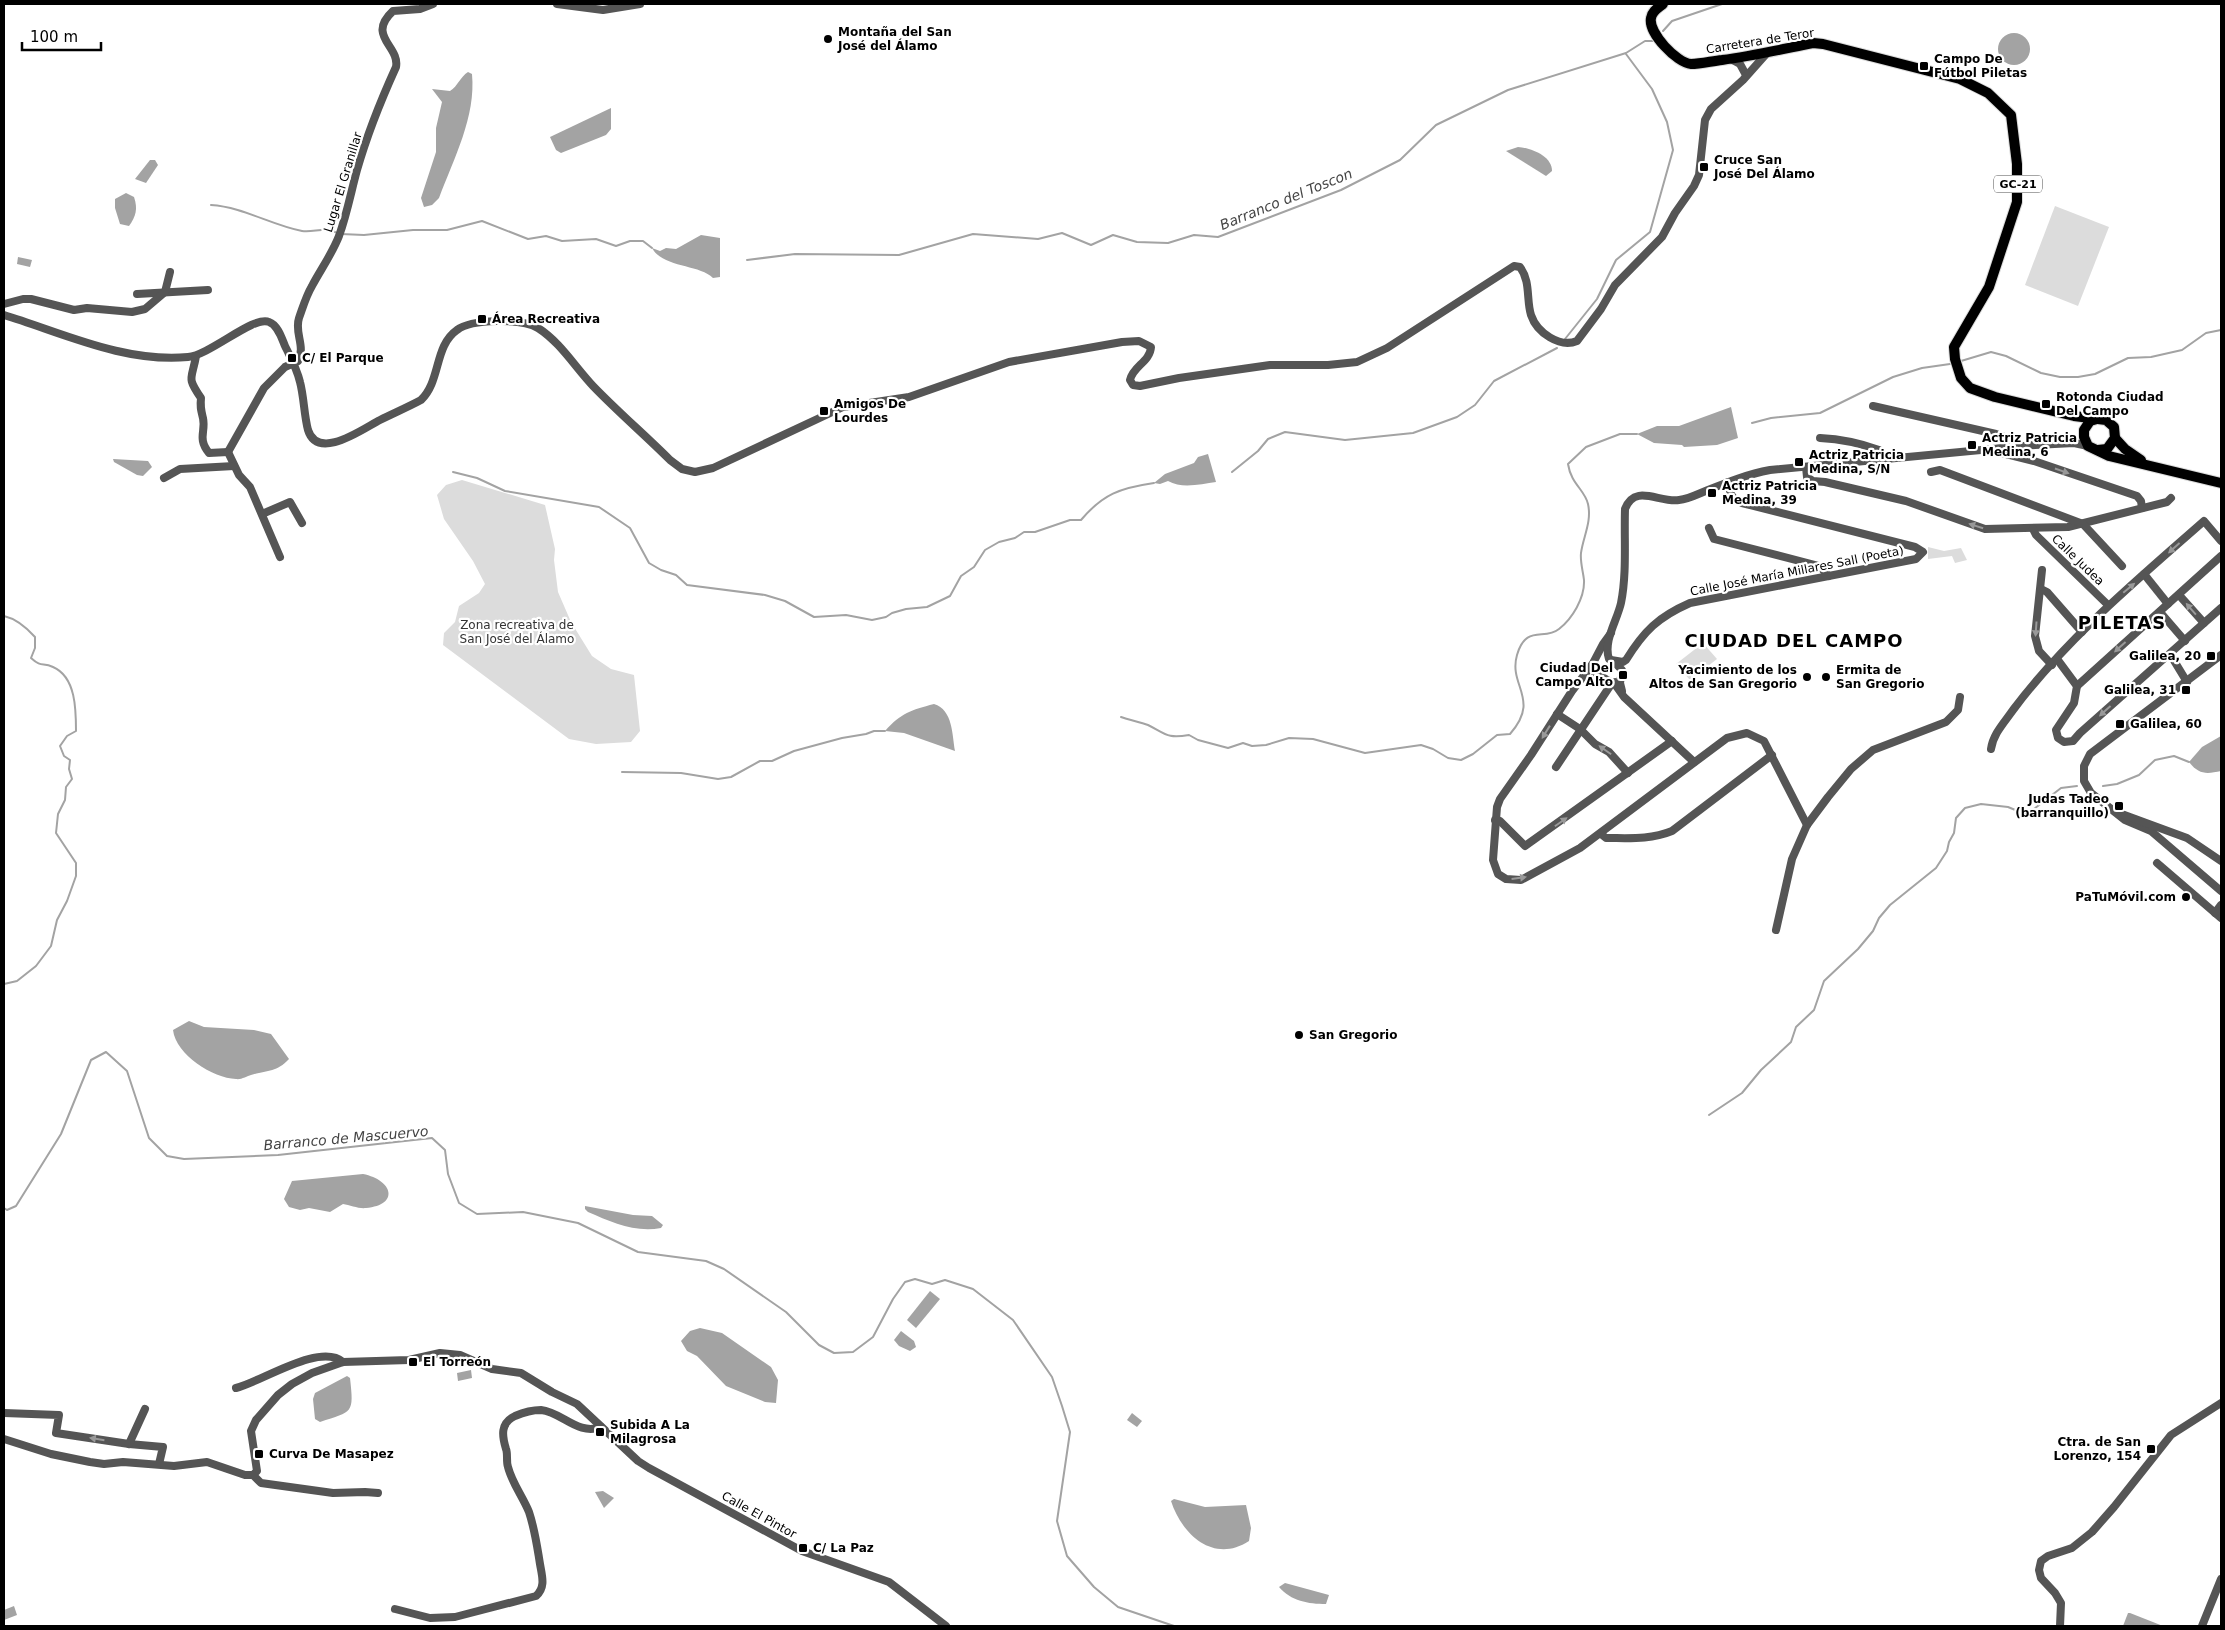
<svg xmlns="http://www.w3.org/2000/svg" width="2225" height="1630" font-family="'DejaVu Sans',sans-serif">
<rect width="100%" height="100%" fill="#fff"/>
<g fill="#dcdcdc">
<path d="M2055,206L2109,227L2078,306L2025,285Z"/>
<path d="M462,480L545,505L555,549L554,560L558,592L571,622L592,656L611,669L634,675L640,731L631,742L596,744L569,739L443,645L444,633L455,622L459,606L479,593L485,584L473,561L444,519L437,495L446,485Z"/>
<path d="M1928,547L1944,551L1961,548L1967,560L1955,563L1952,556L1928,559Z"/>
<path d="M1703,643L1717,659L1690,680L1676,664Z"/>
</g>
<g fill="#a3a3a3">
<circle cx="2014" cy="49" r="16"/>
<path d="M468,72L472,74C476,117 454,158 439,198L432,205L424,207L421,198L436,152V128L442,102L432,89L450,91C458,86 460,77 468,72Z"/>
<path d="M611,108V129L606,135L561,153L556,150L550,137Z"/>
<path d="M1518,147C1531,148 1552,156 1552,171L1546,176L1506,151Z"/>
<path d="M150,160H155L158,165L146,183L135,179Z"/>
<path d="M126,193L134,197C138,209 136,216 129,226L120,224L115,208V199Z"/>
<path d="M701,235L720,238V277L713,278C699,264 663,268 652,248L660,251L666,248L676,249Z"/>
<path d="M18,257L32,260L30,267L17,264Z"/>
<path d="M1731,407L1738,438L1717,445L1684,447L1682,445L1654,443L1637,434L1657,426H1679Z"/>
<path d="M1208,454L1216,482C1201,484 1182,489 1168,481L1160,484L1154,483L1165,474L1194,463L1198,457Z"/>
<path d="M113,459L148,461L152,467L143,476L137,475L114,462Z"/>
<path d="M934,704C953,710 952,734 955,751L904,733L885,731C901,713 911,710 934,704Z"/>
<path d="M2221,736V771C2207,774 2199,775 2189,762L2202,747Z"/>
<path d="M189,1021L204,1027L254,1030L271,1034L289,1059C276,1073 267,1070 251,1075C247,1076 241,1080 236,1079C213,1078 176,1055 173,1030Z"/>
<path d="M363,1174C393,1180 400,1205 366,1208C359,1209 350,1205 343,1204L330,1212L309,1208L300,1210L289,1207L284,1199L292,1181Z"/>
<path d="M585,1206L633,1215L652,1216L663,1225L661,1228C635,1233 611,1222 588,1212L585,1209Z"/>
<path d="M930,1291L940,1299L916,1328L907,1320Z"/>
<path d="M700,1328L722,1333L771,1367L778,1380L776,1403L765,1402L726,1386L697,1356L687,1351L681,1341L690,1331Z"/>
<path d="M901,1331L914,1341L916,1347L910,1351L899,1346L894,1340Z"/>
<path d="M471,1370L472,1378L458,1381L457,1373Z"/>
<path d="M347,1376L350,1378C354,1414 353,1411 320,1422L315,1419L313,1399L315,1393Z"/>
<path d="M1132,1413L1142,1421L1137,1427L1127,1420Z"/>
<path d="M603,1491L614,1498L604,1508L595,1492Z"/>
<path d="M1174,1499L1205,1507L1246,1505L1251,1528L1249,1541C1214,1564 1182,1535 1171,1501Z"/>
<path d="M1285,1583L1329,1595L1326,1604C1308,1604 1291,1601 1279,1587Z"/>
<path d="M14,1606L17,1615L4,1620V1610Z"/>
<path d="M2128,1613H2130L2163,1626H2123Z"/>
</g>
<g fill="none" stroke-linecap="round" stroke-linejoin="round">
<g stroke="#a3a3a3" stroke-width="2">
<path d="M1663,31L1672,21L1722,4"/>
<path d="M211,205C243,207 271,225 302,231C313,233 327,226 337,233"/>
<path d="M341,234L364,235L413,230H447L482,221L528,239L546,236L562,241L596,239L616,246L630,241H643L652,248"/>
<path d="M747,260L795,254L899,255L973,234L1038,239L1062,233L1091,245L1113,235L1137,242L1168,243L1194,235L1218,237L1341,190L1400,160L1436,125L1508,90L1626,53L1645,41H1656"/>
<path d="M1565,339L1597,299L1616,260L1650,232L1673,150L1667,122L1652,89L1626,54"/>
<path d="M1961,361L1991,352L2006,356L2041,373L2060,377H2078L2095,374L2128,358L2151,357L2182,350L2206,333L2221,330"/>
<path d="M1752,423L1771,418L1820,413L1893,377L1922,368L1950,364"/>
<path d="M453,472L477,478L505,491L599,507L630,528L649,563L661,570L676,575L687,585L765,595L785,601L814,617L846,615L872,620L886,617L892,613L906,609L927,607L950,596L961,576L974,567L985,550L999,542L1015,538L1024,532H1035L1070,520H1081C1103,494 1120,488 1154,483"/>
<path d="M1232,472L1258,451L1268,439L1285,432L1345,440L1413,433L1457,417L1475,405L1494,381L1557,348"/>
<path d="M4,616C17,619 26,627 35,637V648L31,658C42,668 42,662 53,667C76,677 76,710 76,731L67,736L60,746L64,756L70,760L69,769L72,779L66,787L65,800L58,814L56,833L76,863V876L67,901L57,920L51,946L36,966L17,981L4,984"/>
<path d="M1121,717C1129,720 1140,722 1148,725C1166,734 1167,739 1189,735L1198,740L1228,748L1243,743L1252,746L1266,745L1289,738L1313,739L1365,753L1421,745L1433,749L1448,758L1461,760L1473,754L1497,735L1510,734C1541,699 1508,686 1517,655C1526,624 1544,641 1559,629C1572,619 1585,598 1584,580C1583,571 1580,562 1581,553C1583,537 1592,522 1588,504C1585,490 1571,484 1568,464L1586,447L1620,434H1637"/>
<path d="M622,772L681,773L718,779L731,777L760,761H772L794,751L842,738L866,734L874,731H885"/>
<path d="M2103,786L2117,784L2139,775L2155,760L2174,756L2189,762"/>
<path d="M1709,1115L1742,1093L1761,1070L1791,1042L1796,1027L1814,1010L1824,981L1858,949L1873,931L1879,918L1890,905L1936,868L1947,851L1949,842L1954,833L1956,818L1965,808L1981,804L2008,807L2025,814L2030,812L2061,788L2077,786"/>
<path d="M4,1208L7,1210L16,1206L61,1134L91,1060L106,1052L127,1071L149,1138L167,1156L184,1159L278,1155L432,1138L445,1150L448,1174L459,1203L477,1214L523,1212L578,1223L638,1252L706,1261L724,1269L786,1312L819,1345L834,1353L853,1352L873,1337L893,1299L905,1282L915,1279L932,1284L945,1280L973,1289L1013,1320L1052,1377L1062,1406L1070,1432L1057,1521L1067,1556L1094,1587L1118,1607L1174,1626"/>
</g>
<g stroke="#dbdbdb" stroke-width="12">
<g id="major">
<path d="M1663,4C1658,8 1652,11 1651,18C1648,33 1677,63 1691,64C1701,64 1712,61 1722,60C1753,56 1783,49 1813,43L1823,44L1960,79L1988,93L2011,115L2017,164V202L1989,287L1954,347L1955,359L1961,378L1970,388L1995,397L2074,416L2106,420L2114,427L2115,438L2107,449L2098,450"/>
<path d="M2097,419L2090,421L2084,430V437L2088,446L2109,456L2221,483"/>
<path d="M2115,438L2125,449L2141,460"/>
</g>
</g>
<g stroke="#555" stroke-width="8">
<path d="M557,4L603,10L640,4"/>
<path d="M1731,59L1740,64L1746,75"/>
<path d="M137,294L208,290"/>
<path d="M4,304L23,299H31L74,310L87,308L132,312L145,309L165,292L170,272"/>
<path d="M4,315C63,333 124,363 188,357C210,355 254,315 269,322C278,325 282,339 285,346C291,358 297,369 300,382C304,397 304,415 308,430C318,462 364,428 380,420C394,413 408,407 421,400C441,381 434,346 457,330C471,319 522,318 538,328C560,342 575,367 593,386C618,412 645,435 670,460L682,469L695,472L713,468L843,407L909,397L1009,362L1122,342L1139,341L1151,347C1150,362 1133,366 1130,380L1133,385L1140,386L1179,378L1270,365H1328L1357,362L1387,348L1514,266L1520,267C1531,282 1526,299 1531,315C1537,333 1560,348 1577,341L1601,309L1615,285L1662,237L1675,213L1694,186L1699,175L1705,120L1711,109L1743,80L1767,53"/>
<path d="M196,356C192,380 186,376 201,398C200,407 201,410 203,418C206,432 197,438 209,453L228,452"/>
<path d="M1873,406L1996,434L2007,438L2010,448"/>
<path d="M1820,438C1840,439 1860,443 1879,450L1883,459"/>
<path d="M228,452L264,388L285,367L298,361C306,346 294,333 299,318C303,307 306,296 312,286C321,269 332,254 339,236C347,214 351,192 357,170C367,135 381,100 396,67C400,46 366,36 393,11L420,9L433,4"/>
<path d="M228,452L239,475L250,487L280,557"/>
<path d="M1998,452L2034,461L2137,496L2141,501L2142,508"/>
<path d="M1806,467L1807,477L1813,481L1825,482L1906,501L1985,529L2068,527L2167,502L2171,498"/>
<path d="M1931,472L1940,470L2083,524L2122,566"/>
<path d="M164,478L180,469L234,466"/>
<path d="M262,514L290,502L302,523"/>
<path d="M1709,528L1714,539L1819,566L1829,576"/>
<path d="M2033,529L2036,535L2108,605"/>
<path d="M2042,570L2035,636L2039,651L2052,665"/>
<path d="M2144,574L2168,604"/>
<path d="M2041,589L2047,592L2082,632"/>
<path d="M2179,595L2204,623"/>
<path d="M2160,612L2185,641"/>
<path d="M1611,633L1603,644L1592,665L1572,691L1531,755L1500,799L1497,807L1493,860L1498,874L1506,879L1521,880L1580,848L1727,738L1747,733L1764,741L1807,825"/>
<path d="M2170,654L2187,682"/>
<path d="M2221,655L2090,754L2084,766V781L2091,793L2125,820L2151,831L2221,891"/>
<path d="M1609,659C1603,641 1617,621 1621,603C1627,573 1624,540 1625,509C1635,483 1659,503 1679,500C1689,499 1698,494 1708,490C1728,482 1748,474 1770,470L2035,445L2074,443L2088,446"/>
<path d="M2057,659L2077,686L2074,703L2056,730L2058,738L2064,742L2073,741L2080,733L2221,608"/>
<path d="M1611,660L1623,662L1626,660C1644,631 1658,617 1690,603L1916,559L1923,552L1915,547L1742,503C1731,499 1730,493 1728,482"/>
<path d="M1614,662L1622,670L1620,683L1622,691"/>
<path d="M1592,665L1594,672L1612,683L1615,682"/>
<path d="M1614,683L1624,697L1694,762"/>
<path d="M2077,686L2221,556"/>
<path d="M1557,714L1580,729L1595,744L1609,752L1628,773"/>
<path d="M1991,749C1993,734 2004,723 2013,710C2067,638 2137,580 2204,521L2221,541"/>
<path d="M1556,767L1612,683"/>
<path d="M2119,813L2187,838L2221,861"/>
<path d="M1495,820L1500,821L1525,846L1672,741"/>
<path d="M1601,834L1606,838C1629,838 1650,840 1672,831L1772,755"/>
<path d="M2157,863L2221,918"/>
<path d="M2215,913L2221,905"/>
<path d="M1776,930L1792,859L1807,825L1828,797L1851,769L1873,750L1946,722L1958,710L1960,697"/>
<path d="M236,1388C261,1382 320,1342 343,1362"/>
<path d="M4,1413L59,1415L56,1433L129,1444L163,1447L159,1464"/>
<path d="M4,1439L51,1454L90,1462L104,1464L123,1462L174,1466L207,1462L245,1475H253L257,1471L251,1431L256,1420L278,1395L292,1384L312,1373L343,1362L409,1360L440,1353L460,1355L492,1369L521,1373L552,1392L577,1404L638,1461L649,1468L802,1551L889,1582L946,1626"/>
<path d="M129,1444L145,1409"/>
<path d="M253,1475L261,1483L333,1493L365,1492L378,1493"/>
<path d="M395,1609L430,1618L455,1617L536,1596C546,1587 542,1576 540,1564C537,1546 535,1530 529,1512C523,1497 512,1483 508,1467C506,1461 508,1454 506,1449C502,1436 500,1423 515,1416C522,1413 532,1410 541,1410C562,1412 578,1436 601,1427"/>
<path d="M2060,1626L2061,1603L2055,1593L2041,1578L2039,1570L2041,1561L2048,1556L2072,1548L2092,1532L2114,1507L2171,1435L2221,1403"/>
<path d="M2202,1626L2221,1579"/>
</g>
<use href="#major" stroke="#000" stroke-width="10"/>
</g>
<defs><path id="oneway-solid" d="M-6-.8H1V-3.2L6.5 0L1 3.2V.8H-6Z" transform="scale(1.25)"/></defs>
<g fill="#999">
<use href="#oneway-solid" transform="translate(2062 471) rotate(19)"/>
<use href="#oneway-solid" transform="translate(1976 526) rotate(-162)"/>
<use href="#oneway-solid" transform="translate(2174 548) rotate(138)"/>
<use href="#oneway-solid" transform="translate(2129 588) rotate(-40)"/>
<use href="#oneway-solid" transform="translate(2191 609) rotate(-131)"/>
<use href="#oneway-solid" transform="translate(2036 629) rotate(94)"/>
<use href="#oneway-solid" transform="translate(2120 647) rotate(138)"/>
<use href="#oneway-solid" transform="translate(2105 711) rotate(138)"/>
<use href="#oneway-solid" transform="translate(1546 732) rotate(122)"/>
<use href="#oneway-solid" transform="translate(1605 750) rotate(-145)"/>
<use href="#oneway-solid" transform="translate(1561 822) rotate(-35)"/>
<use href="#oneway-solid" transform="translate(1519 878) rotate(-8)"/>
<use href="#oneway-solid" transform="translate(97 1439) rotate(-171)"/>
</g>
<g fill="#000" stroke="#fff" stroke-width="2">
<circle cx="828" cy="39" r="5"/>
<rect x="1919" y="61" width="10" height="10" rx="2.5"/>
<rect x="1699" y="162" width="10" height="10" rx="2.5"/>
<rect x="477" y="314" width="10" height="10" rx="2.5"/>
<rect x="287" y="353" width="10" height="10" rx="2.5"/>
<rect x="2041" y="399" width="10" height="10" rx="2.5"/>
<rect x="819" y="406" width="10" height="10" rx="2.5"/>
<rect x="1967" y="440" width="10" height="10" rx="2.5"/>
<rect x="1794" y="457" width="10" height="10" rx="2.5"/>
<rect x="1707" y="488" width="10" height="10" rx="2.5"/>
<rect x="2206" y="651" width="10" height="10" rx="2.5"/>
<rect x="1618" y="670" width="10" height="10" rx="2.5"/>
<circle cx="1807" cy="677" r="5"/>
<circle cx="1826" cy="677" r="5"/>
<rect x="2181" y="685" width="10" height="10" rx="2.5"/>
<rect x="2115" y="719" width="10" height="10" rx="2.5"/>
<rect x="2114" y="801" width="10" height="10" rx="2.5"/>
<circle cx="2186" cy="897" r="5"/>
<circle cx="1299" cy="1035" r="5"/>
<rect x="408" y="1357" width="10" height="10" rx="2.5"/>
<rect x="595" y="1427" width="10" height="10" rx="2.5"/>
<rect x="2146" y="1444" width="10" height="10" rx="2.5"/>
<rect x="254" y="1449" width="10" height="10" rx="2.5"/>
<rect x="798" y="1543" width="10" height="10" rx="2.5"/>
</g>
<g text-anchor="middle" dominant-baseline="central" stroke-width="4.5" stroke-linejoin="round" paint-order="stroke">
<rect fill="#fff" stroke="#4c4c4c" stroke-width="1" x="1994" y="175.5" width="48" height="17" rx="4"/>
<g font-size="11" font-weight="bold" fill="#000">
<text x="2018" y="184">GC-21</text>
</g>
<g font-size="12" font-weight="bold" fill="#000" stroke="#fff" text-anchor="start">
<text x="838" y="32">Montaña del San<tspan x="838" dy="14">José del Álamo</tspan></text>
<text x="1934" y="59">Campo De<tspan x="1934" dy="14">Fútbol Piletas</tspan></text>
<text x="1714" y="160">Cruce San<tspan x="1714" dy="14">José Del Álamo</tspan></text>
<text x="492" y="319">Área Recreativa</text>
<text x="302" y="358">C/ El Parque</text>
<text x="2056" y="397">Rotonda Ciudad<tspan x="2056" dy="14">Del Campo</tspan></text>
<text x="834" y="404">Amigos De<tspan x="834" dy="14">Lourdes</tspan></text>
<text x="1982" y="438">Actriz Patricia<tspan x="1982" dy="14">Medina, 6</tspan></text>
<text x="1809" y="455">Actriz Patricia<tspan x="1809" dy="14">Medina, S/N</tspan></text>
<text x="1722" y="486">Actriz Patricia<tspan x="1722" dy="14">Medina, 39</tspan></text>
<text x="2201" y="656" text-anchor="end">Galilea, 20</text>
<text x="1613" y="668" text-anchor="end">Ciudad Del<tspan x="1613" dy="14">Campo Alto</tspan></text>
<text x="1797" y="670" text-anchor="end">Yacimiento de los<tspan x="1797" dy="14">Altos de San Gregorio</tspan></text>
<text x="1836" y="670">Ermita de<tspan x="1836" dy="14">San Gregorio</tspan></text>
<text x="2176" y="690" text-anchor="end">Galilea, 31</text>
<text x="2130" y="724">Galilea, 60</text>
<text x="2109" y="799" text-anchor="end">Judas Tadeo<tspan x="2109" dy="14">(barranquillo)</tspan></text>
<text x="2176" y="897" text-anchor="end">PaTuMóvil.com</text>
<text x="1309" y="1035">San Gregorio</text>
<text x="423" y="1362">El Torreón</text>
<text x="610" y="1425">Subida A La<tspan x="610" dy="14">Milagrosa</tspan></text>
<text x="2141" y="1442" text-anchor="end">Ctra. de San<tspan x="2141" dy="14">Lorenzo, 154</tspan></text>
<text x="269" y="1454">Curva De Masapez</text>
<text x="813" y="1548">C/ La Paz</text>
</g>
<g font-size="12" fill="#000" stroke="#fff">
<text transform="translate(1760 41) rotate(-9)">Carretera de Teror</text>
<text transform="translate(343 182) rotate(-73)">Lugar El Granillar</text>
<text transform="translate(2078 560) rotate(44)">Calle Judea</text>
<text transform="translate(1797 571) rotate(-11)">Calle José María Millares Sall (Poeta)</text>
<text transform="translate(759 1515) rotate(29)">Calle El Pintor</text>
</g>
<g font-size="12" fill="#333" stroke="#fff">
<text x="517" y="625">Zona recreativa de<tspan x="517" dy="14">San José del Álamo</tspan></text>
</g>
<g font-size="14" font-style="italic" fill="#444" stroke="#fff">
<text transform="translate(1286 199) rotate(-22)">Barranco del Toscon</text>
<text transform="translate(346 1138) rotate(-5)">Barranco de Mascuervo</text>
</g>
<g font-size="18" font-weight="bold" letter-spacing="1" fill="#000" stroke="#fff">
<text x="2122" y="622">PILETAS</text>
<text x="1794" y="640">CIUDAD DEL CAMPO</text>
</g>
</g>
<rect width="2225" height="1630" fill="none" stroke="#000000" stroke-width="10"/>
<path d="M22 42v8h79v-8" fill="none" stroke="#000000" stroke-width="2.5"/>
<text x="30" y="42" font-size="15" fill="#000000" stroke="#ffffff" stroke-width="4" paint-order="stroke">100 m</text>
</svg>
